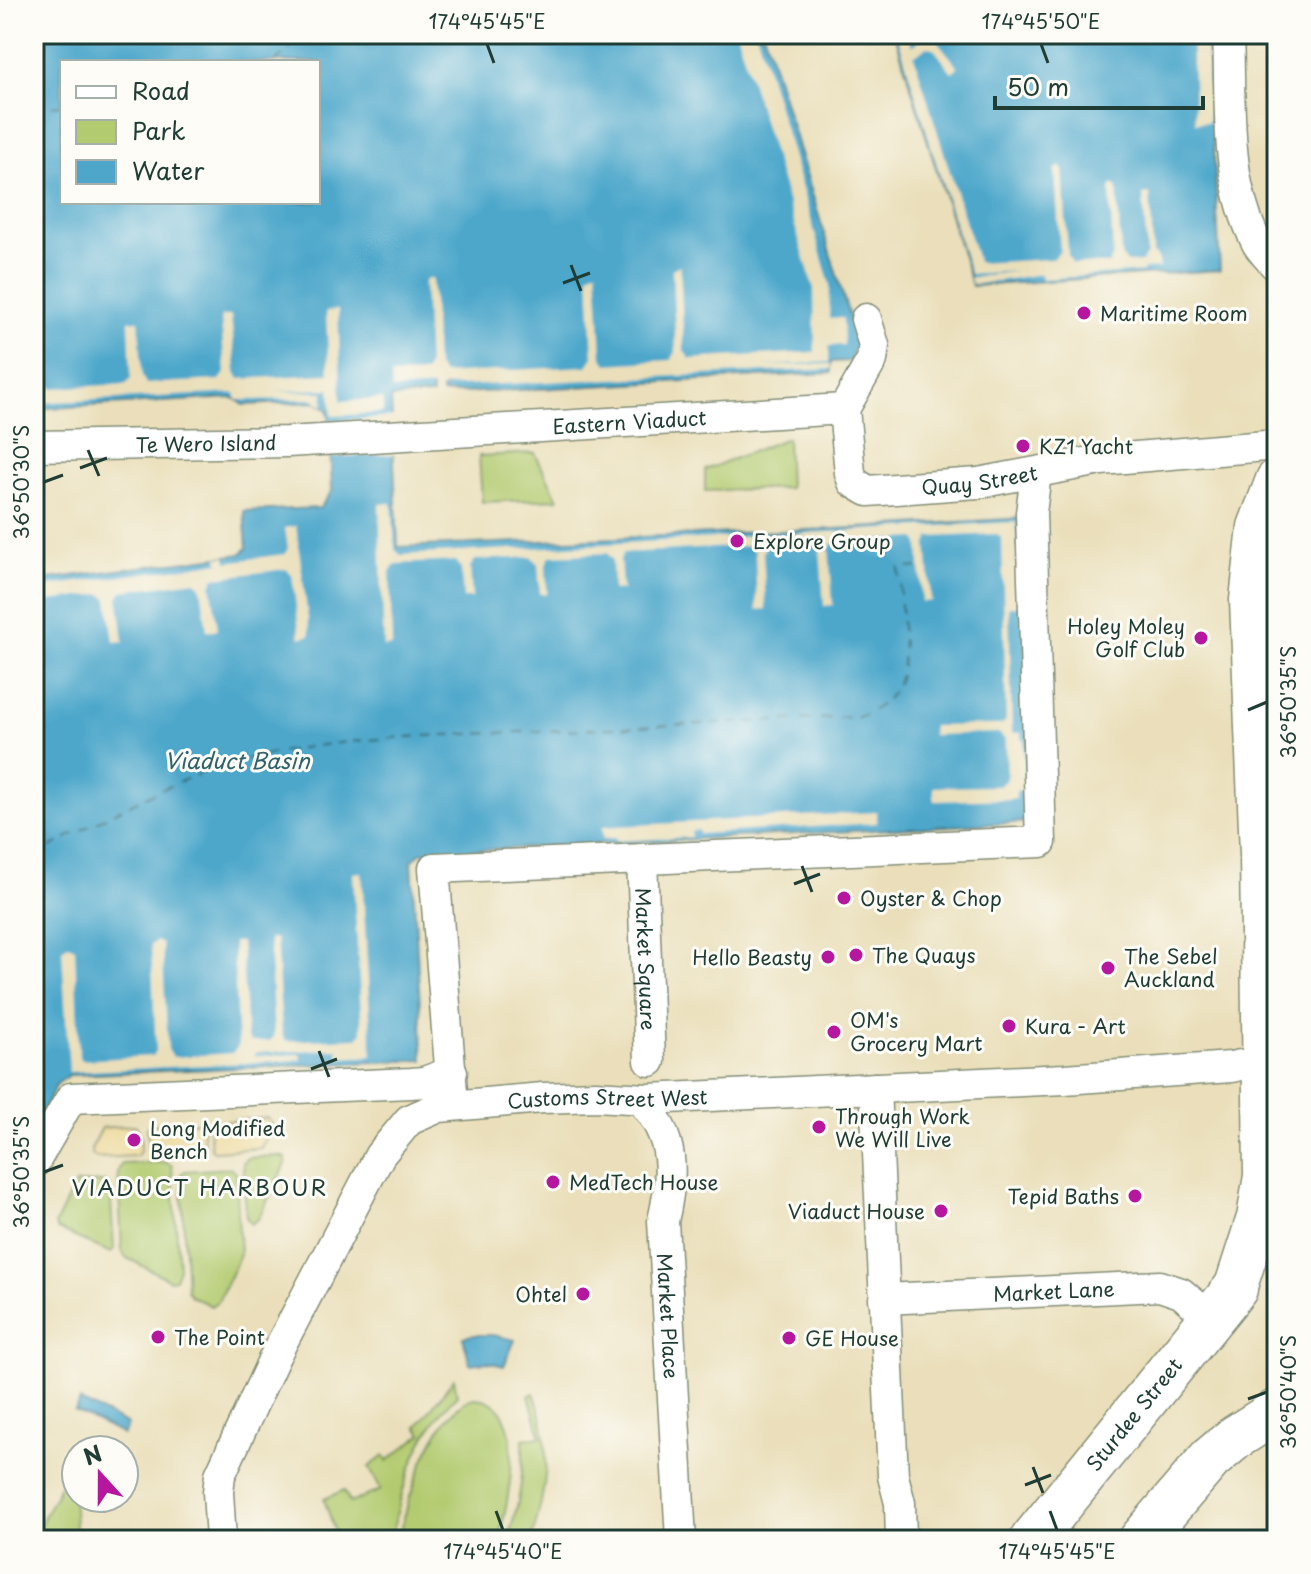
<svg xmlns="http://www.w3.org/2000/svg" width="1311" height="1574" font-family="'Playpen Sans',sans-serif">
<rect width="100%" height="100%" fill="#fdfcf7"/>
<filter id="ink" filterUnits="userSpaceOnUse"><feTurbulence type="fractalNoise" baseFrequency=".0125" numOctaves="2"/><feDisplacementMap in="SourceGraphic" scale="16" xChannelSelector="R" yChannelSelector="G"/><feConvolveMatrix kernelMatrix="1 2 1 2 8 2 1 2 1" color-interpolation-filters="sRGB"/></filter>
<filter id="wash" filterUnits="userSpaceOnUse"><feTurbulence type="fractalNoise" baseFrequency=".006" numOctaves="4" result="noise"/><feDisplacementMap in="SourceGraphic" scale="32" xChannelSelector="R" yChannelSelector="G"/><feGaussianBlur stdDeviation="1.8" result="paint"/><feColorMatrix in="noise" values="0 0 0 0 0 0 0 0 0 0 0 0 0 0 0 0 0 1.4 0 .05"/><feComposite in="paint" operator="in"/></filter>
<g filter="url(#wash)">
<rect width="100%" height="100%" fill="#eadfba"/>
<g fill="#b3cb70" stroke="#698452" stroke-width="2">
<path d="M787,438L789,488L705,491V470Z"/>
<path d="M535,453L558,499L482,502L479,456Z"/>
<path d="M279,1156L286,1158V1164L258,1219L251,1224L246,1217L243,1163L248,1158Z"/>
<path d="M167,1162L172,1166L179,1268L175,1279L170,1280L125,1257L122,1250L118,1171L122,1164Z"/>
<path d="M230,1168L236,1173L240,1255L218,1301L211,1306L191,1296L187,1290L181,1174L185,1171Z"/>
<path d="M104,1182L110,1186L114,1249L111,1253L57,1229L55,1225L75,1184Z"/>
<path d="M454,1379L457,1395C416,1435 402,1486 391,1540H351L336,1535L324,1499L344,1490L350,1503L381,1490L369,1467L384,1456L387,1461L422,1434L417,1427Z"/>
<path d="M534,1393C553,1444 547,1489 531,1540H507C519,1508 524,1473 523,1439L541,1437L529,1396Z"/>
<path d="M471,1398C533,1396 508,1504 498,1540H399C407,1499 432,1418 471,1398Z"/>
<path d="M71,1465L76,1540H34V1536Z"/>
</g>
<g fill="#eeda9e" stroke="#868c69" stroke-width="2">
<path d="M268,1118L273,1126L261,1148L214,1151L211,1149L209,1126L211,1122Z"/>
<path d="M198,1122L203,1127L204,1147L200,1152L152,1155L149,1152L147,1128L149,1125Z"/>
<path d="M135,1125C142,1131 143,1148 137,1156L97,1158L92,1155L91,1149L102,1128Z"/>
</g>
<g fill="#4ea7cb" stroke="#367280" stroke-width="2" fill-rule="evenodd">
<path d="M34,34H764L857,342L850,361L831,362V373L442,394V389L446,388L445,381L432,382V395L391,398L398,547L858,528L1024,518L1030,822L420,853L412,861L423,1060L69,1075L57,1084L34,1130V581L241,554L247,548L244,511L320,508L332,491L329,417L328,410L316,402L244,405L234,398L34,409ZM62,62H318V202H62Z"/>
<path d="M895,34H1208L1220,270L972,286Z"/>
<path d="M473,1335H493L515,1340L504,1366L487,1362L470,1364L463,1337Z"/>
<path d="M80,1401L128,1425L123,1435L75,1411Z"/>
</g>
<g fill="#eadfba">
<path d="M737,34H757L830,285L829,319L843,318L844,345L829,346V362L761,366L831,364V369L438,387L442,385L436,387L392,390L391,375L424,373L428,366L424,282L427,279H432L436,365L443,374L587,366L593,357L589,274L597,270L602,357L607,364L671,360L676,352L672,269L680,265L684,351L690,359L815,352L814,289Z"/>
<path d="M897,34H908L912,46L927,34H940L939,43L958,67L952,72L933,48L926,47L914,56L978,263L1052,259L1060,251L1055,170L1060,166L1063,170L1068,256L1073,264H1109L1113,256L1110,188L1113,184L1117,187L1121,255L1126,263L1142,262L1147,254L1143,195L1150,194L1153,253L1159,261L1160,268L1143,269V272L1042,279L1041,274L972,285L970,278L1015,271L970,274Z"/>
<path d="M1191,34H1206L1209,122L1195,123Z"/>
<path d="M338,310L341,401L383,399V413L332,416L330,389L275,391L324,392L323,407L314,399L237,400L235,393L34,403V387L37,381L35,337L45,336L48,381L52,388L127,384L131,377L129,321L139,320L142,376L146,384L220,380L225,373L221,316H231L236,372L240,379L329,374L326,311Z"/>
<path d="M395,417L396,454L332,457L330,421Z"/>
<path d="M392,503L395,550L401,555L1016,522L1017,547L1020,548L1021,599H1018V606H1009L1012,733H1021V739L1024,740L1025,790L1016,791V799L934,801V787L999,786L1007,779L1006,740L998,733L932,735V726L1001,725L1006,721L1002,539L997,534L930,537L927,544L931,601L922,602L919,544L915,538L833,543L829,549L833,605L824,606L820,549L817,543L766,546L763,552L766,609L757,610L755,552L750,546L623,553L620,559L622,590L613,591L612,559L607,553L550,556L546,564L547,594H540L538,564L532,557L475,560L470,567L472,598H463L461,568L456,561L396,564L390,571L392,646L384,647L379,504Z"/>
<path d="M296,526L310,635L300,638L292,574L286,569L214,578L211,585L218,629L207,631L201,586L196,581L122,591L118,597L124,641L114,642L108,599L102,594L34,603V588L195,566L219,562L218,557L226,556L227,562L285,554L288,548L285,528Z"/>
<path d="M877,812V823L699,834V830L691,831V837L617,841L614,838L603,839L602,827Z"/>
<path d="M362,872L372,1056L339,1058L338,1049L255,1053L254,1056L300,1054L301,1060L69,1072L62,949L68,945L75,948L79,1057L82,1060L153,1056L156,1050L151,945L156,941L162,944L168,1050L173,1057L233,1053L238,1046L233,942H241L247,1037L251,1042L270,1041L274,1036L269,939H276L282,1034L286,1041L358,1038L362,1032L353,873Z"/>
</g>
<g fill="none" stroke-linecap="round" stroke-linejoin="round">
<g stroke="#2f6269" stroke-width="2" stroke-dasharray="10 8" stroke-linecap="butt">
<path d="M275,62L289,50L297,34"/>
<path d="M34,107L62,105"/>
<path d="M34,856C89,826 143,795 202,773C295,738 420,736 520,732C633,727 745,722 858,717C905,699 904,668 902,625C901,606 900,587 899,568L924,567"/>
</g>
</g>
</g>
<g filter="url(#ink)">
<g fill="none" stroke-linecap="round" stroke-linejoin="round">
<g stroke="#848e77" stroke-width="33">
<g id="street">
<path d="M1228,34C1231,103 1224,180 1257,243C1262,252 1270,259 1277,267"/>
<path id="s1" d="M866,319L874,345L872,360L844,409L850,473L853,482L868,491L978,483L1101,460L1277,445"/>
<path id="s2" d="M34,446L287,442L844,409"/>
<path id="s3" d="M642,859L650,1061"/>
<path d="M875,1088L893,1476L900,1503L901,1540"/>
<path id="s4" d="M641,1100C675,1137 674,1174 663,1221L681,1540"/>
<path d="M453,1104L434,868L1041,842L1031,513L1036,473"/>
<path d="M34,1163L71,1098L411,1083L424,1082L452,1072"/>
<path id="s5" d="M884,1299L1160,1286L1181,1293L1212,1319"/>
<path id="s6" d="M221,1540L218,1492L220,1475L276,1354L380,1155L409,1120L439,1107L543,1098L595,1096L648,1099L1065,1079L1231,1067L1277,1058"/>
</g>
</g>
<g stroke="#848e77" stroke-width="45">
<path id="secondary" d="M1235,1289L1258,1218L1265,1176L1261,854L1251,600L1259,527L1277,480"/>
</g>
<g stroke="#848e77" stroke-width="47">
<g id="primary">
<path id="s7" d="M1032,1540L1235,1289"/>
<path d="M1141,1540L1210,1459L1236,1437L1277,1411"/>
</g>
</g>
<use href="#street" stroke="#fff" stroke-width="30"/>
<use href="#secondary" stroke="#fff" stroke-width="42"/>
<use href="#primary" stroke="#fff" stroke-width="44"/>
</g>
</g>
<path fill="none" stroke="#1f3d34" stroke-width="3" d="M487,44L494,63M1041,44L1048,63M571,265L581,291M563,283L590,273M88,450L99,476M80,468L107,458M44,482L63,475M1248,710L1267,702M802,866L812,892M794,884L820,874M319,1051L329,1077M311,1069L337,1059M44,1172L63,1165M1248,1399L1267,1392M1033,1467L1043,1493M1025,1485L1051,1475M496,1511L503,1530M1050,1511L1057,1530"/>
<g fill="#b5179e" stroke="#fdfcf7" stroke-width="3">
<circle cx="1084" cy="313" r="8"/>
<circle cx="1023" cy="446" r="8"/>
<circle cx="737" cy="541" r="8"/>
<circle cx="1201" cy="638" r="8"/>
<circle cx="844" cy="898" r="8"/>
<circle cx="856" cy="955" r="8"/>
<circle cx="828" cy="957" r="8"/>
<circle cx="1108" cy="968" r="8"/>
<circle cx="1009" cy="1026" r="8"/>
<circle cx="834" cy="1032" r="8"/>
<circle cx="819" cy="1127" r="8"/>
<circle cx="134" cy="1140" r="8"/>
<circle cx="553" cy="1182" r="8"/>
<circle cx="1135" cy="1196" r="8"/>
<circle cx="941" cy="1211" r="8"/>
<circle cx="583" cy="1294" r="8"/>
<circle cx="158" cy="1337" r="8"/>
<circle cx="789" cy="1338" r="8"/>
</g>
<g text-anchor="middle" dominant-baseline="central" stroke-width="6" stroke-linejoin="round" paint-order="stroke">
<g font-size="20" fill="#1f3d34" stroke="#fdfcf7" text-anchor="start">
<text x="1100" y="313">Maritime Room</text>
<text x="1039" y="446">KZ1 Yacht</text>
<text x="753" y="541">Explore Group</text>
<text x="1185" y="626" text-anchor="end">Holey Moley<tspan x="1185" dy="23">Golf Club</tspan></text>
<text x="860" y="898">Oyster &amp; Chop</text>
<text x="872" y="955">The Quays</text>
<text x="1124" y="956">The Sebel<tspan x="1124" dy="23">Auckland</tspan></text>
<text x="812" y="957" text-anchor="end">Hello Beasty</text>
<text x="850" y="1020">OM's<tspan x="850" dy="23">Grocery Mart</tspan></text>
<text x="1025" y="1026">Kura - Art</text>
<text x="835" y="1116">Through Work<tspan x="835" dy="23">We Will Live</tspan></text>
<text x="150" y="1128">Long Modified<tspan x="150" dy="23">Bench</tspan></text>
<text x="569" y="1182">MedTech House</text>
<text x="1119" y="1196" text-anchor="end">Tepid Baths</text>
<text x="925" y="1211" text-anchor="end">Viaduct House</text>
<text x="567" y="1294" text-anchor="end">Ohtel</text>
<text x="174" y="1337">The Point</text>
<text x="805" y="1338">GE House</text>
</g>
<g font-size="20" fill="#1f3d34" stroke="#fdfcf7">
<text stroke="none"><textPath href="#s2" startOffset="596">Eastern Viaduct</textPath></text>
<text stroke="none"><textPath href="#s2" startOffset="172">Te Wero Island</textPath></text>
<text stroke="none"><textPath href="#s1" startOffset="302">Quay Street</textPath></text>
<text stroke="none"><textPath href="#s3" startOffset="100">Market Square</textPath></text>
<text stroke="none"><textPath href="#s6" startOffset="670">Customs Street West</textPath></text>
<text stroke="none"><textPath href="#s5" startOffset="170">Market Lane</textPath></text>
<text stroke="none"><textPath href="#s4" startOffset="224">Market Place</textPath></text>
<text stroke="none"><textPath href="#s7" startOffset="162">Sturdee Street</textPath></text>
</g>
<g font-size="22" font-style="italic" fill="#2f6269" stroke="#fdfcf7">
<text x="237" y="759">Viaduct Basin</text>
</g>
<g font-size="22" letter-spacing="2" fill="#1f3d34" stroke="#fdfcf7">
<text x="200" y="1186">VIADUCT HARBOUR</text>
</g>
</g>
<rect width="1311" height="1574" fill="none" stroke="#fdfcf7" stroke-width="88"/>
<rect x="60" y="60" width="260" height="144" fill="#fdfcf7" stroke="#a4b0a9" stroke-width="2"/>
<rect x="76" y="86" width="40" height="12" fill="#ffffff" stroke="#a4b0a9" stroke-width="2"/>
<text x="132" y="100" font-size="24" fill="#1f3d34">Road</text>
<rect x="76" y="120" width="40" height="24" fill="#b3cb70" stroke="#a4b0a9" stroke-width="2"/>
<text x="132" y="140" font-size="24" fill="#1f3d34">Park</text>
<rect x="76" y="160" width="40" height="24" fill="#4ea7cb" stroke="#a4b0a9" stroke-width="2"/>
<text x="132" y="180" font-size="24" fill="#1f3d34">Water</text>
<g transform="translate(100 1474) rotate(339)"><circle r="38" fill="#fdfcf7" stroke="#a4b0a9" stroke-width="2"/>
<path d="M0-6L14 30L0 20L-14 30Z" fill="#b5179e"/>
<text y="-12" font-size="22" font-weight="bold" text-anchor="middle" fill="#1f3d34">N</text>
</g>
<path d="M995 96v12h208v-12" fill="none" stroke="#1f3d34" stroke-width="4"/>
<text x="1007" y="96" font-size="24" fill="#1f3d34" stroke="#fdfcf7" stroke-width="6" paint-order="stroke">50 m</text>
<rect x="44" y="44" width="1223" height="1486" fill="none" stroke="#1f3d34" stroke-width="3"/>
<g font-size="20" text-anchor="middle" fill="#1f3d34">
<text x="487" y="29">174°45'45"E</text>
<text x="1041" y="29">174°45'50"E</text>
<text transform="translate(22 482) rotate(-90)" y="7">36°50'30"S</text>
<text transform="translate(1289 702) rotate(-90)" y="7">36°50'35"S</text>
<text transform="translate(22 1172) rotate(-90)" y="7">36°50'35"S</text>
<text transform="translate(1289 1392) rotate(-90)" y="7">36°50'40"S</text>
<text x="503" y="1559">174°45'40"E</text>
<text x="1057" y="1559">174°45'45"E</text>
</g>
</svg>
